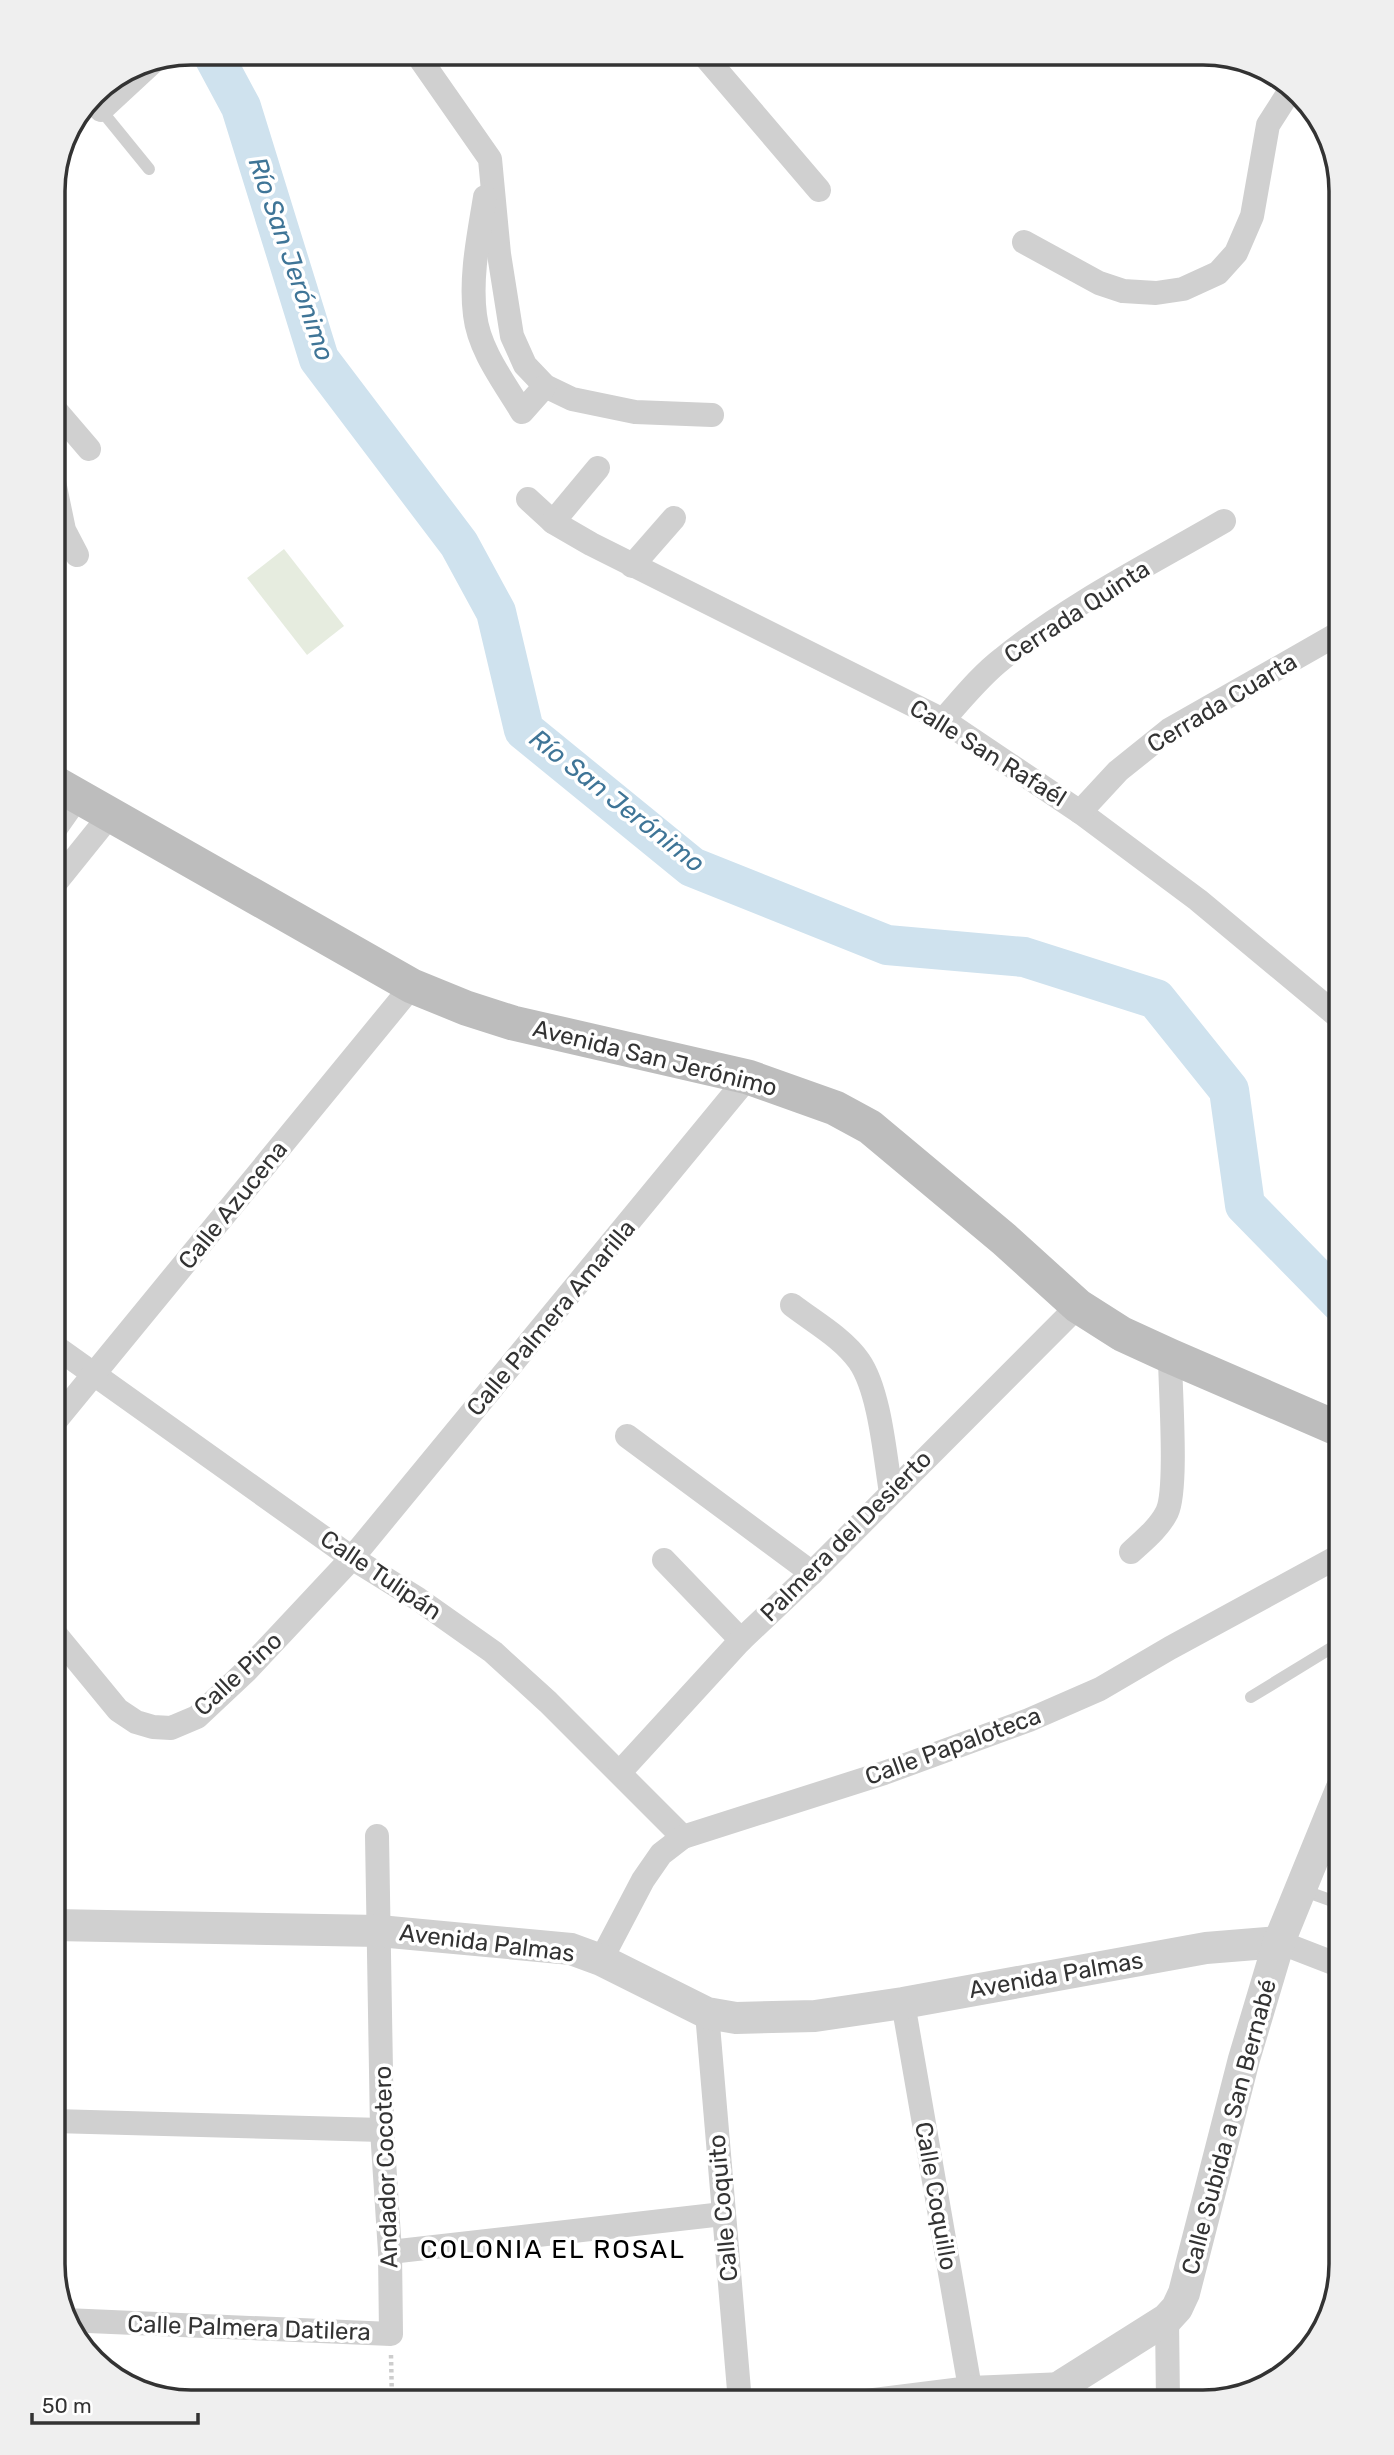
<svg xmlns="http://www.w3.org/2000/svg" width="1394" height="2455" font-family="Rubik,sans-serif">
<rect width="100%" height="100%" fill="#fff"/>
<path fill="#e6ecdf" d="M284,549L344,626L307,655L247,578Z"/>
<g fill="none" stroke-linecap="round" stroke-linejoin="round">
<path stroke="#cfe2ee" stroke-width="40" d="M212,53L241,107L319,359L459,544L496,612L524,730L692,867L887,945L1024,957L1156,999L1229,1090L1245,1205L1341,1303"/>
<path stroke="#cdcdcd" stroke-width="4.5" stroke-dasharray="3.5 3.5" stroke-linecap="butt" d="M391,2355L392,2402"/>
<g stroke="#d0d0d0" stroke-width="12">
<path d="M101,110L149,169"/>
<path d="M1251,1697L1341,1642"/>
<path d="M1302,1890L1341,1904"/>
</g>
<g stroke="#d0d0d0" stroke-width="24">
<path d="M416,53L490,159L499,254L512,336L525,365L545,386L572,399L635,412L712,415"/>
<path d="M702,53L819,190"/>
<path d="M89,99L101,110L155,60"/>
<path d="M485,197C479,235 470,276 475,315C479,350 504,382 522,412L545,386"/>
<path d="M1024,242L1099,283L1123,291L1156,293L1183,289L1218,273L1236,253L1252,216L1268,125L1291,89"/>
<path d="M53,407L89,449"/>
<path d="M53,477L64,530L77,555"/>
<path d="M528,499L553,522L591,544L943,720L1080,812L1198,900L1341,1019"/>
<path d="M553,522L598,468"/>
<path d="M632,566L674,518"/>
<path d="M943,720C962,699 980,676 1002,659C1070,604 1150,564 1224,521"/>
<path d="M1080,812L1118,771L1169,730L1341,632"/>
<path d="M53,832L79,795"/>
<path d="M53,886L111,814"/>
<path d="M792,1305C814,1322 843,1338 859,1361C880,1391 885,1457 891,1493"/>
<path d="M53,1345L352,1558L418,1599L493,1652L548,1702L683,1837"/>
<path d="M53,1424L412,986"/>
<path d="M627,1436L812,1573"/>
<path d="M1131,1552C1144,1540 1159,1528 1167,1512C1178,1489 1170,1387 1170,1356"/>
<path d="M664,1560L741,1640"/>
<path d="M53,1631L118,1710L136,1722L153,1727L171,1728L197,1717L246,1671L352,1558L748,1077"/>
<path d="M620,1772L741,1640L812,1573L1078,1306"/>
<path d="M1319,1850L1341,1858"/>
<path d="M1279,1942L1341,1966"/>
<path d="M601,1960L643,1880L661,1854L683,1837L884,1773L1029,1720L1100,1689L1170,1648L1341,1555"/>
<path d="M903,2003L970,2388"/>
<path d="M707,2013L740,2402"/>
<path d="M53,2121L382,2130"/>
<path d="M390,2252L723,2214"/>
<path d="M1167,2319L1168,2402"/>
<path d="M65,2320L391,2334L390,2252L382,2130L377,1836"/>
<path d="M858,2402L970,2388L1064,2384"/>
</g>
<g stroke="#d0d0d0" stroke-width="32">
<path d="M53,1925L379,1931L571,1949L601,1960L707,2013L736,2018L815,2016L903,2003L1206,1948L1279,1942"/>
<path d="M1039,2402L1064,2384L1167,2319L1177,2308L1184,2293L1244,2059L1279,1942L1341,1790"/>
</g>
<path stroke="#bdbdbd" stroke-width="35" d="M53,782L412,986L466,1008L513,1023L748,1077L835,1108L870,1127L1004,1239L1078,1306L1122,1334L1170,1356L1341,1430"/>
</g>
<g text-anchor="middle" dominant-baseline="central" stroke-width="7" stroke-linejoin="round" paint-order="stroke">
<g font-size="24" fill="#333" stroke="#fff">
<text transform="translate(1077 612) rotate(-33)">Cerrada Quinta</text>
<text transform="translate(1222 703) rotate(-31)">Cerrada Cuarta</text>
<text transform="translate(988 753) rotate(32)">Calle San Rafaél</text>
<text transform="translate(655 1058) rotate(14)">Avenida San Jerónimo</text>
<text transform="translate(233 1205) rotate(-51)">Calle Azucena</text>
<text transform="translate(551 1318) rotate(-50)">Calle Palmera Amarilla</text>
<text transform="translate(846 1536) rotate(-45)">Palmera del Desierto</text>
<text transform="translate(381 1575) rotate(34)">Calle Tulipán</text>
<text transform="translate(238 1674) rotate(-43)">Calle Pino</text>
<text transform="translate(953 1746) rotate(-20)">Calle Papaloteca</text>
<text transform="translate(487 1943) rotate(7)">Avenida Palmas</text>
<text transform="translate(1056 1975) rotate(-10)">Avenida Palmas</text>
<text transform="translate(1229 2127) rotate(-75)">Calle Subida a San Bernabé</text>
<text transform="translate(386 2167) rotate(-92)">Andador Cocotero</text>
<text transform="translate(936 2196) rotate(80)">Calle Coquillo</text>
<text transform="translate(723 2208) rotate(-95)">Calle Coquito</text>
<text transform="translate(249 2328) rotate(2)">Calle Palmera Datilera</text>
</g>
<g font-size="26" font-style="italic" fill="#3f7597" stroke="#fff">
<text transform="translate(291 259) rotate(71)">Río San Jerónimo</text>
<text transform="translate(617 801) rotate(38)">Río San Jerónimo</text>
</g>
<g font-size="26" letter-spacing="2" fill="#000" stroke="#fff">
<text x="553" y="2249">COLONIA EL ROSAL</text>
</g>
</g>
<path d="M0 0H1394V2455H0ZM191 65H1203A126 126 0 0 1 1329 191V2264A126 126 0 0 1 1203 2390H191A126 126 0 0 1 65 2264V191A126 126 0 0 1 191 65Z" fill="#efefef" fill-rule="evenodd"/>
<path fill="none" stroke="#333" stroke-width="3.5" d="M191 65H1203A126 126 0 0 1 1329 191V2264A126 126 0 0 1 1203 2390H191A126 126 0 0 1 65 2264V191A126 126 0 0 1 191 65Z"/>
<path d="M32 2413v10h166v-10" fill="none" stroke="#333333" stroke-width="3.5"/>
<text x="42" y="2413" font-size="21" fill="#333333" stroke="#ffffff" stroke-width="5" paint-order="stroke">50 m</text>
</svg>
